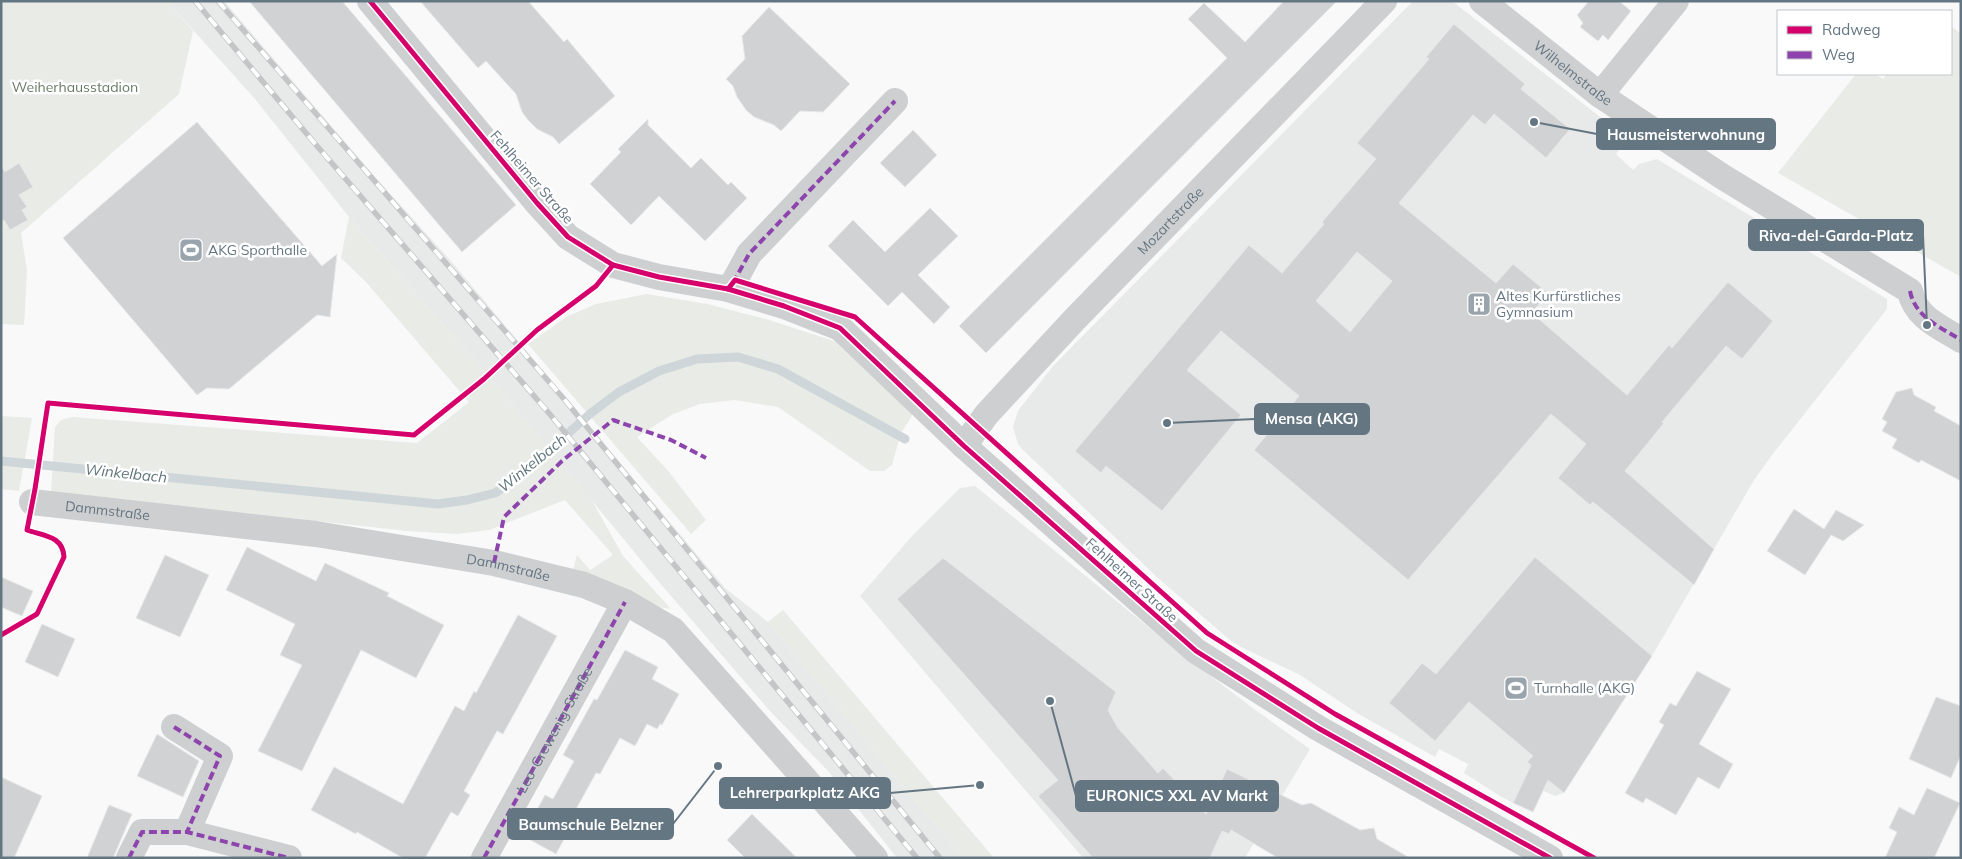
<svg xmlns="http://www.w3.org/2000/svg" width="1962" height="859" font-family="Mulish,sans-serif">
<rect width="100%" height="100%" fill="#f9f9f9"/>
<g fill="#e8e9e9">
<path d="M167,1H224L376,178L451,261L725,588L768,622L914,800L964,858H897L829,772L768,709L659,582L494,382L349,217L255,99Z"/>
<path d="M1413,1H1452L1618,131L1622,145L1616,154L1633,170L1639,164L1657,159L1887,299V309L1772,455L1754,480L1652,656L1564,793L1555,796L1523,782L1513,803L1500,796L1464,773L1468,764L1439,749L1435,757L1357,713L1300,675L1241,647L1230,640L1158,578L1023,450L1018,444L1013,427L1018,411L1053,366Z"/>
<path d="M975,486L1173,647L1254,709L1310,749L1245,858H1083L860,596L913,535L960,488Z"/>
</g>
<g fill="#e8ebe6">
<path d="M1,1H167L193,31L179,94L21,233L27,270L24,325L1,324Z"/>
<path d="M1951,26L1961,34V277L1778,173L1856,74H1875L1883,79L1887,74H1951Z"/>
<path d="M349,217L494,382L591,499L623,556L671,609L625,602L570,582L577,555L590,570L613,555L565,500L489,530L457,534L407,531L244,513L141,505L51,493L55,427L61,420L72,417L417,443L469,402L366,282L341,258Z"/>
<path d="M647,294L707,304L766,319L834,341L913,414L901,433L892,465L884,471H870L778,407L735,400L700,404L673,414L637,437L669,472L706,520L691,534L528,344L568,316L596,304Z"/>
<path d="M1,416L32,418L19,491L1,489Z"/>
<path d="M783,610L994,858H964L914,800L768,622Z"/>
</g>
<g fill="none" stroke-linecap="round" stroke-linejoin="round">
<path stroke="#ced6d9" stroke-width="9" d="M1,461L438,504L467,500L495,493L520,476L591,413L619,392L659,371L697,359L738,357L778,369L905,439"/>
</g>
<g fill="#d0d2d3" stroke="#e8e8e8" fill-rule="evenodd">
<path d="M249,1H342L516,205L462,252Z"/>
<path d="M420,1H528L564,42L567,39L615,96L559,144L553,137L537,129L528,120L522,112L516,94L486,61L478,68Z"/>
<path d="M1284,1H1337L986,353L959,326L1227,58L1188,19L1204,3L1245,42Z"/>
<path d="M1589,1H1619L1631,11L1608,40L1603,35L1598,41L1580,27L1583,23L1577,15Z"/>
<path d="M769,7L850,84L823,112L800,111L781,131L774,125L754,117L746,110L737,97L733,86L726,79L745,59L742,36Z"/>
<path d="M1454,24L1525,84L1521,89L1570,129L1546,158L1494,114L1485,125L1473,115L1399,203L1496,283L1513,264L1548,293L1532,313L1627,395L1669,345L1672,348L1728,282L1773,321L1742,359L1726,346L1662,422L1664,423L1625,471L1714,549L1694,585L1593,502L1590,505L1558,478L1586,444L1551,414L1408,580L1254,450L1299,396L1221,331L1187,370L1241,415L1162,511L1106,466L1101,473L1075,451L1249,245L1282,273L1324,224L1322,222L1376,159L1357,143L1429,59L1426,57ZM1357,252L1392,281L1350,332L1316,301Z"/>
<path d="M648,119V125L691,168L701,158L728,185L731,182L747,198L705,241L659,196L631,225L590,184L621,152L618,149Z"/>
<path d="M197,122L322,266L337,254L330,317L317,315L229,389L207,388L197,395L63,238Z"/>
<path d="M913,130L937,155L905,187L880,163Z"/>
<path d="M19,163L33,187L19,195L27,207L22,210L28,220L10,230L4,220L1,222V165L5,172Z"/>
<path d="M930,208L958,236L918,275L950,307L934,324L902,292L888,306L828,246L853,220L885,252Z"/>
<path d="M1912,388L1914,395L1936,407L1934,411L1961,426V481L1921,460L1919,463L1892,448L1897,439L1882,431L1887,422L1882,419L1896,392Z"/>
<path d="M1794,509L1824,529L1836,510L1864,525L1843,541L1831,535L1805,575L1767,551Z"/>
<path d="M247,547L316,581L325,563L389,593L387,596L444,625L416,678L361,650L302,771L258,751L302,665L280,655L295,624L226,590Z"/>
<path d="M165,555L209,575L180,637L136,618Z"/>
<path d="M1535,557L1652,656L1564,793L1548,780L1533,812L1513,803L1531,765L1527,762L1533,756L1469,702L1435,741L1389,703L1422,663L1436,674Z"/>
<path d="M943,558L1116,692L1108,710L1118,728L1158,773L1163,768L1206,814L1227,769L1302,805L1311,803L1360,830L1374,828L1377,839L1410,858H1278L1231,830L1229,834L1222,831L1210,858H1093L1038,796L1058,780L897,599Z"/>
<path d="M1,577L33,591L22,616L1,607Z"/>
<path d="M518,615L557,636L503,734L497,731L464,791L470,795L458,816L451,812L425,858H403L357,832L356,834L311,810L334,767L403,804L455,706L464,711L474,691L476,693Z"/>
<path d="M42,624L75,639L58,677L25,662Z"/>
<path d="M625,650L658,667L652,679L679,694L662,725L660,724L657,729L647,724L635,746L620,738L600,774L596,773L575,811L578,813L556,854L523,836L545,795L553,799L574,761L563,755L594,699L597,700Z"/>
<path d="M1697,671L1731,689L1699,744L1733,764L1719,789L1698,777L1676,815L1646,798L1643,803L1625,793L1664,725L1659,722L1670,703L1676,706Z"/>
<path d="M1936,697L1961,706V755L1951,778L1909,759Z"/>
<path d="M157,734L199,761L183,797L137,776Z"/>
<path d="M1,777L42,796L14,858H1Z"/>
<path d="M1927,788L1960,803L1934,858H1885L1897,832L1889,828L1899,807L1914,815Z"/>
<path d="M109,805L132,814L113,858H87Z"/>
<path d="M752,814L797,858H745L727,840Z"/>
</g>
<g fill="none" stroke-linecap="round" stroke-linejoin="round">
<g stroke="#cecfd0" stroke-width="26">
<path d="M370,1L537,203L568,237L613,265L659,277L728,289L784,306L840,328L964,446L1196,651L1318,728L1550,858"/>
<path id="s1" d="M1482,1L1600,95L1723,177L1910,291C1915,317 1940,327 1961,340"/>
<path d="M1600,95L1676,1"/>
<path d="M728,289L735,280L749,254L895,101"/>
<path id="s2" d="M964,446L986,415L1075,319L1384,1"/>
<path id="s3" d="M32,502L316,534L494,563L584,585L625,602L673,630L875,858"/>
<path d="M174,727L220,756L187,832"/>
<path d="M129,858L142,832H187L289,858"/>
<path d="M484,858L625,602"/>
</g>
<g stroke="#c3c5c6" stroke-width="5.5">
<g id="rail">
<path d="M195,1L317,146L548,412L917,858"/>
<path d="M218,1L564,399L940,858"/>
</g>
</g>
<use href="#rail" stroke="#fff" stroke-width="4" stroke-dasharray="11" stroke-linecap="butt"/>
<g stroke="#8e44ad" stroke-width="4" stroke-dasharray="8 4" stroke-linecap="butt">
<path d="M733,283L749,254L895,101"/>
<path d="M1910,291C1915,317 1940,327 1961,340"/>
<path d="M494,563L504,517L562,461L613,420L671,440L706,458"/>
<path d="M174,727L220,756L187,832"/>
<path d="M129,858L142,832H187L289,858"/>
<path id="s4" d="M484,858L625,602"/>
</g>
<g stroke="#fff" stroke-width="8">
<g id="cycleway">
<path d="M370,1L537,203L568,237L613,265L659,277L728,289L784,306L840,328L964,446L1196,651L1318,728L1550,858"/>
<path d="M728,289L735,280L855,317L1207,633L1335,714L1594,858"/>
<path d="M1,635L37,614L64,557C63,536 44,536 27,530L35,489L48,403L414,435L484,379L537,330L596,286L613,265"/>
</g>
</g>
<use href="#cycleway" stroke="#d6006c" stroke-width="5"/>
</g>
<defs>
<g id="stadium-square" transform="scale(1.25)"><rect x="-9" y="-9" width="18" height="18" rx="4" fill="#99a4ac" stroke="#fff"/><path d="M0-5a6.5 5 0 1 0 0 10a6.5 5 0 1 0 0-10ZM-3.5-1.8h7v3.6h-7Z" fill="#fff"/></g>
<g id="building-square" transform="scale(1.25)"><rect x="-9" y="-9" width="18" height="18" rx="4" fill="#99a4ac" stroke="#fff"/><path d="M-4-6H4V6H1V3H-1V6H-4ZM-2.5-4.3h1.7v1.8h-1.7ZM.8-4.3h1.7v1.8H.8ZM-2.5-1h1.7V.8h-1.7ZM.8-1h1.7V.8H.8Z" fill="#fff"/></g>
</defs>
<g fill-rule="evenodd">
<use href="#stadium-square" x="191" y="250"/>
<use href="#building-square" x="1479" y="304"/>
<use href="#stadium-square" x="1516" y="688"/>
</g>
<g text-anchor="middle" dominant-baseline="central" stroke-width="5" stroke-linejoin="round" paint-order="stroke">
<g font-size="14" fill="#657683" stroke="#fff">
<text stroke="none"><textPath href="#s1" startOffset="116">Wilhelmstraße</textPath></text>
<text transform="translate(532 177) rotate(49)">Fehlheimer Straße</text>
<text stroke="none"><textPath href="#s2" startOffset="306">Mozartstraße</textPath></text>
<text stroke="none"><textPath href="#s3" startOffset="76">Dammstraße</textPath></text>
<text stroke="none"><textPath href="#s3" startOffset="481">Dammstraße</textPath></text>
<text transform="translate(1132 580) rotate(42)">Fehlheimer Straße</text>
<text stroke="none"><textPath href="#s4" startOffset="146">Leo-Grewenig-Straße</textPath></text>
</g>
<g font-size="14" fill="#687a64" stroke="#fff">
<text x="75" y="87">Weiherhausstadion</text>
</g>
<g font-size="14" fill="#657683" stroke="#fff" text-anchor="start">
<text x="208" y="250">AKG Sporthalle</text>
<text x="1496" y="296">Altes Kurfürstliches<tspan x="1496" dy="16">Gymnasium</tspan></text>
<text x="1534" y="688">Turnhalle (AKG)</text>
</g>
<g font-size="15" font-style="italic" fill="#60757c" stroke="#fff">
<text transform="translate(532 463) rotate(-39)">Winkelbach</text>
<text transform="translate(126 473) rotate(6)">Winkelbach</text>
</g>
</g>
<path fill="none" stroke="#657683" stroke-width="2" d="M1534 122L1597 134M1927 325L1923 235M1167 423L1255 419M980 785L890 793M1050 701L1076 796M718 766L673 824"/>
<g fill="#657683" stroke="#fff" stroke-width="2">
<circle cx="1534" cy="122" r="5"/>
<circle cx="1927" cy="325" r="5"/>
<circle cx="1167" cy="423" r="5"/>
<circle cx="980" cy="785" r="5"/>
<circle cx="1050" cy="701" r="5"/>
<circle cx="718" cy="766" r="5"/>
</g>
<g fill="#657683" stroke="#657683" stroke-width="2">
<rect x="1597" y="119" width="178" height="30" rx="5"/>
<rect x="1749" y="220" width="174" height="30" rx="5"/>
<rect x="1255" y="404" width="114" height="30" rx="5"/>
<rect x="720" y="778" width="170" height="30" rx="5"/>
<rect x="1076" y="781" width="202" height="30" rx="5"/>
<rect x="508" y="809" width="165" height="30" rx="5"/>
</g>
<g font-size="15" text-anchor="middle" font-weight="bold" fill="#fff">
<text x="1686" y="140">Hausmeisterwohnung</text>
<text x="1836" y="241">Riva-del-Garda-Platz</text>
<text x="1312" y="424">Mensa (AKG)</text>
<text x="805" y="798">Lehrerparkplatz AKG</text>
<text x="1177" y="801">EURONICS XXL AV Markt</text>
<text x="591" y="830">Baumschule Belzner</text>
</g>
<rect width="1962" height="859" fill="none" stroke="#657683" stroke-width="5"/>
<rect x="1777" y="10" width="175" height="65" fill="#ffffff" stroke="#c1c8cd"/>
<rect x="1787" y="26" width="25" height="8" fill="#d6006c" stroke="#c1c8cd"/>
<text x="1822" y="35" font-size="15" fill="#657683">Radweg</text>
<rect x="1787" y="51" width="25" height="8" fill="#8e44ad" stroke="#c1c8cd"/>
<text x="1822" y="60" font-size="15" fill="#657683">Weg</text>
</svg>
